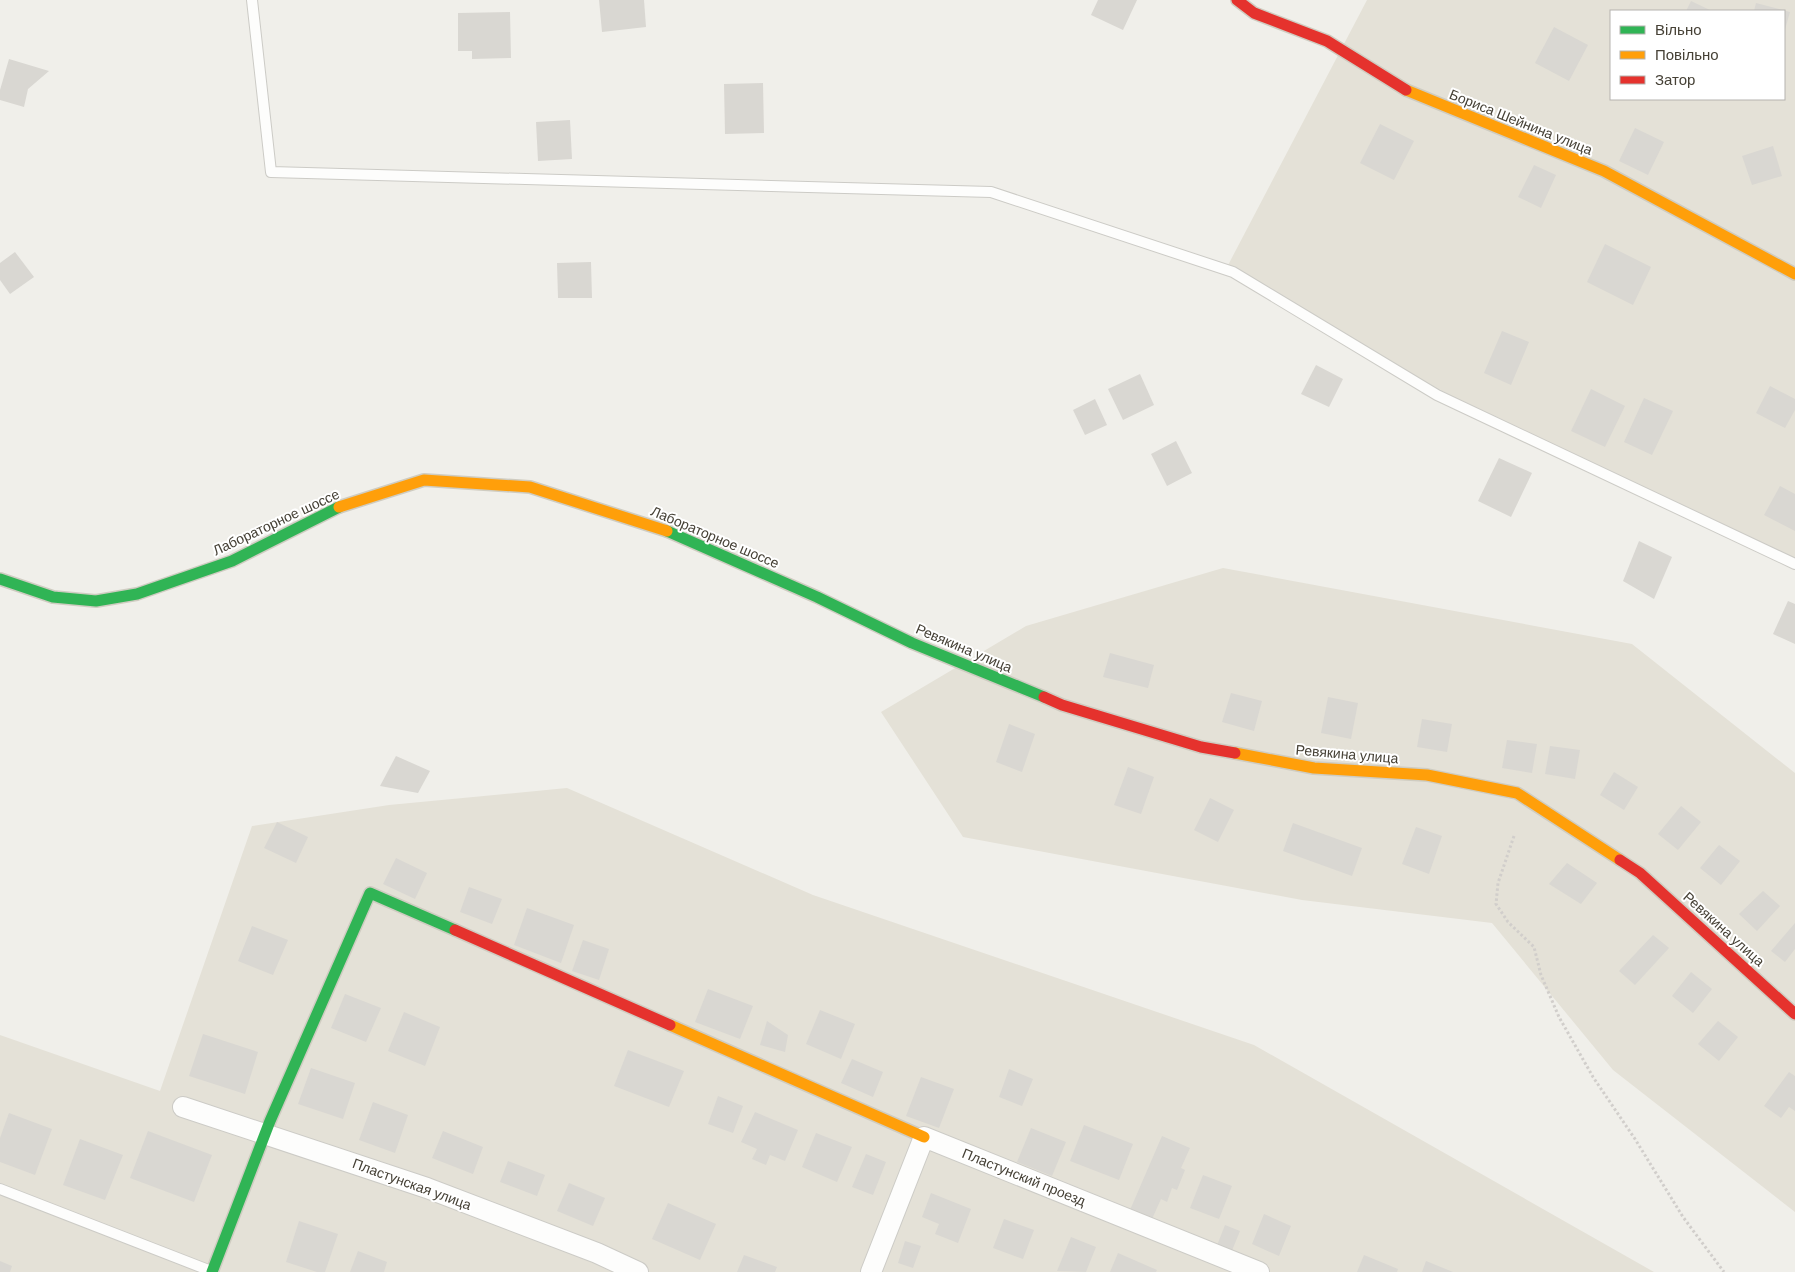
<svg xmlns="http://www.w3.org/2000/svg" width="1795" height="1272" font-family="'DM Sans',sans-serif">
<rect width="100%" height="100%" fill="#f0efea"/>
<g fill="#e4e1d7" fill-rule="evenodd">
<path d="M1367,0H1795V564L1430,390L1226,269ZM1611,11H1784V99H1611Z"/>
<path d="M1223,568L1632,644L1795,773V1212L1613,1070L1492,923L1302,900L963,837L881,712L1026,626Z"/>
<path d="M567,788L813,895L1254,1045L1654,1272H0V1035L160,1091L252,826L389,805Z"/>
</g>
<g fill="#d9d7d2">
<path d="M599,0H644L646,27L602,32Z"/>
<path d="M1098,0H1137L1123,30L1091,15Z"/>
<path d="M1691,1L1712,11H1686Z"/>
<path d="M1756,3L1790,12L1784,33V11H1754Z"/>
<path d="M510,12L511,58L472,59V51H458V13Z"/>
<path d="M1554,27L1588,45L1569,81L1535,63Z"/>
<path d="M9,59L49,71L28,89L24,107L0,100V90Z"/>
<path d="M763,83L764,133L725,134L724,84Z"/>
<path d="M570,120L572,159L538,161L536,122Z"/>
<path d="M1380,124L1414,141L1394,180L1360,163Z"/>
<path d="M1635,128L1664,142L1648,175L1619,161Z"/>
<path d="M1773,146L1782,176L1752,185L1742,156Z"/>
<path d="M1534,165L1556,175L1541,208L1518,197Z"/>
<path d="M1605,244L1651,267L1633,305L1587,282Z"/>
<path d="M15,252L34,277L10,294L0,280V263Z"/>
<path d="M591,262L592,298H558L557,263Z"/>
<path d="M1502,331L1529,342L1511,385L1484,373Z"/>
<path d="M1316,365L1343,379L1329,407L1301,394Z"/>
<path d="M1140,374L1154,405L1123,420L1108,389Z"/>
<path d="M1770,386L1795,399V410L1785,428L1756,413Z"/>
<path d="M1591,389L1625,406L1605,447L1571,431Z"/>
<path d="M1644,398L1673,411L1652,455L1624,442Z"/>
<path d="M1095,399L1107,425L1085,435L1073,410Z"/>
<path d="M1176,441L1192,473L1167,486L1151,454Z"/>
<path d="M1499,458L1532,473L1511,517L1478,501Z"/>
<path d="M1780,486L1795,494V531L1764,515Z"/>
<path d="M1639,541L1672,557L1654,599L1623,581Z"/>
<path d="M1788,601L1795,604V644L1773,634Z"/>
<path d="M1110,653L1154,665L1148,688L1103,677Z"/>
<path d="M1231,693L1262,701L1254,731L1222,722Z"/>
<path d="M1328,697L1358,703L1351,739L1321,733Z"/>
<path d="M1422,719L1452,724L1447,752L1417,747Z"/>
<path d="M1009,724L1035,734L1022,772L996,762Z"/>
<path d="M1507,740L1537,744L1532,773L1502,768Z"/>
<path d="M1550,746L1580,750L1575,779L1545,774Z"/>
<path d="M396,756L430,771L418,793L380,786Z"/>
<path d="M1128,767L1154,777L1141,814L1114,805Z"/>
<path d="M1614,772L1638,787L1624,810L1600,795Z"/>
<path d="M1210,798L1234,810L1218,842L1194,830Z"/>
<path d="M1681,806L1701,822L1678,850L1658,834Z"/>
<path d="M277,822L308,837L296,863L264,848Z"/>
<path d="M1293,823L1362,848L1352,876L1283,851Z"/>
<path d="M1416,827L1442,836L1429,874L1402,864Z"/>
<path d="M1719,845L1740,861L1721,885L1700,868Z"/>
<path d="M396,858L427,873L415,899L383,884Z"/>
<path d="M1567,863L1597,883L1581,904L1549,884Z"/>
<path d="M469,887L502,899L492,924L460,912Z"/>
<path d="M1763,891L1780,906L1757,931L1739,914Z"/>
<path d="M527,908L574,925L561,963L514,945Z"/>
<path d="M1795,923V949L1785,962L1771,951Z"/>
<path d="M252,926L288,940L273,975L238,961Z"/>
<path d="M1653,935L1669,948L1635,985L1619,971Z"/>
<path d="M583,940L609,949L599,980L572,971Z"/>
<path d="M1691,972L1712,989L1693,1013L1672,996Z"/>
<path d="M708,989L753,1006L740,1039L695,1022Z"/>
<path d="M345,994L381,1008L366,1042L331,1028Z"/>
<path d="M820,1010L855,1024L841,1059L806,1044Z"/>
<path d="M404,1012L440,1027L425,1066L388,1051Z"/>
<path d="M767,1021L788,1035L785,1052L760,1045Z"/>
<path d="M1718,1021L1738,1037L1719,1061L1698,1044Z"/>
<path d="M203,1034L258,1052L245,1094L189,1076Z"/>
<path d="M628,1050L684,1071L669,1107L614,1086Z"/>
<path d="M852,1059L883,1072L873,1097L841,1083Z"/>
<path d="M311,1068L355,1083L343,1119L298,1104Z"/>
<path d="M1009,1069L1033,1079L1022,1106L999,1097Z"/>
<path d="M1789,1072L1795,1076V1111L1789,1107L1781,1118L1764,1106Z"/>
<path d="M921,1077L954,1089L939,1128L906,1116Z"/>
<path d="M718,1096L743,1106L733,1133L708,1124Z"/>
<path d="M373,1102L408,1115L395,1153L359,1140Z"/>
<path d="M755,1112L798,1130L785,1161L770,1155L766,1165L752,1159L757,1149L741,1142Z"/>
<path d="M9,1113L52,1129L35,1175L0,1162V1138Z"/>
<path d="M1084,1125L1133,1144L1119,1180L1070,1161Z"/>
<path d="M1031,1128L1066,1142L1052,1176L1017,1162Z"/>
<path d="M148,1131L212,1155L194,1202L130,1178Z"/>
<path d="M443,1131L483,1147L473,1174L432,1158Z"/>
<path d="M816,1133L852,1147L837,1182L802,1167Z"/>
<path d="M1162,1136L1190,1148L1181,1168L1185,1170L1177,1190L1172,1188L1167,1202L1161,1199L1152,1219L1130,1210Z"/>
<path d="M80,1139L123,1155L105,1200L63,1185Z"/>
<path d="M866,1154L886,1162L873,1195L852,1187Z"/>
<path d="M508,1161L545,1175L537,1196L500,1182Z"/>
<path d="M1203,1175L1232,1186L1219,1219L1190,1208Z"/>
<path d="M569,1183L605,1198L593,1226L557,1211Z"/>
<path d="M931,1193L971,1209L958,1243L935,1234L939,1224L922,1217Z"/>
<path d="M668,1203L716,1224L700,1260L652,1239Z"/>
<path d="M1264,1214L1291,1226L1279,1256L1252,1244Z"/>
<path d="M1004,1219L1034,1230L1023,1259L993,1248Z"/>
<path d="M299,1221L338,1234L325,1272H317L286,1262Z"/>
<path d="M1225,1225L1240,1231L1231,1253L1216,1248Z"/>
<path d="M1071,1237L1096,1247L1086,1272L1057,1271Z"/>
<path d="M905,1241L921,1246L913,1268L898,1263Z"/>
<path d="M358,1251L387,1262L384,1272H350Z"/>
<path d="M1118,1253L1157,1270L1156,1272H1110Z"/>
<path d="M744,1255L777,1267L775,1272H737Z"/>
<path d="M1364,1255L1398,1269L1397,1272H1357Z"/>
<path d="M0,1261L12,1266L10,1272H0Z"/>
<path d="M1426,1261L1453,1272H1422Z"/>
</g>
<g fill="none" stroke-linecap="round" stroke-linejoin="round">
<g stroke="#cccbc6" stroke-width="12">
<g id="lane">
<path d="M252,0L271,172L991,192L1233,272L1437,395L1795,564"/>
<path d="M0,1189L211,1271"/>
</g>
</g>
<g stroke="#cccbc6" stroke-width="22">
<g id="street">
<path d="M183,1107L427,1188L597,1253L638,1272"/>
<path d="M871,1272L924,1137L1259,1272"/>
</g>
</g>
<g stroke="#cfccc1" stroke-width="14">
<g id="fast">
<path d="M667,531L817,597L912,643L1044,697"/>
<path d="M0,579L53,597L96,601L137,594L232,561L339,507"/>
<path d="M212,1272L270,1121L370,893L455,930"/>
</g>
</g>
<g stroke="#cfccc1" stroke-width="14">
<g id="slow">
<path d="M1406,90L1604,171L1795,274"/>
<path d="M339,507L424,480L530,487L667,531"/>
<path d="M1235,753L1314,768L1427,775L1517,793L1620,860"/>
<path d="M670,1025L924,1137"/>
</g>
</g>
<g stroke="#cfccc1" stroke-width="14">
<g id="jam">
<path d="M1237,0L1254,13L1327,41L1406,90"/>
<path d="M1044,697L1062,705L1201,747L1235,753"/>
<path d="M1620,860L1640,873L1795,1014"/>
<path d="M455,930L670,1025"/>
</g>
</g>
<path stroke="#d1cecb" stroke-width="3" stroke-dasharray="2.5 2.5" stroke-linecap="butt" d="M1514,836L1498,883L1496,904L1508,922L1534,947L1541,975L1559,1017L1593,1077L1635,1139L1683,1217L1724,1272"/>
<use href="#lane" stroke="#fdfdfc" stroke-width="10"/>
<use href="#street" stroke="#fdfdfc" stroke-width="20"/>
<use href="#fast" stroke="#30b455" stroke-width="11"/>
<use href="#slow" stroke="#ff9f0a" stroke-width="11"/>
<use href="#jam" stroke="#e5322d" stroke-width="11"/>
</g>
<g text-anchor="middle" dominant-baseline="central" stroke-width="4" stroke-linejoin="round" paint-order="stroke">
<g font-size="14" fill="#464136" stroke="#fff">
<text transform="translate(1521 122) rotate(22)">Бориса Шейнина улица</text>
<text transform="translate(276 522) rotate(-25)">Лабораторное шоссе</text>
<text transform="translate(715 537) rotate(23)">Лабораторное шоссе</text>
<text transform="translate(964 648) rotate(23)">Ревякина улица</text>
<text transform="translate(1347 754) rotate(5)">Ревякина улица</text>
<text transform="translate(1724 929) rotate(42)">Ревякина улица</text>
<text transform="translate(1024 1177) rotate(22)">Пластунский проезд</text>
<text transform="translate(412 1184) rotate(20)">Пластунская улица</text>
</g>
</g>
<rect x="1610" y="10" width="175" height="90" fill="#ffffff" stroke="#b5b3af"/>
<rect x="1620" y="26" width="25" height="8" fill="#30b455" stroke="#b5b3af"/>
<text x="1655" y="35" font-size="15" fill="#464136">Вільно</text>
<rect x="1620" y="51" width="25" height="8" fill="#ff9f0a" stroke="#b5b3af"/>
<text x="1655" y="60" font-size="15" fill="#464136">Повільно</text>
<rect x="1620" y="76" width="25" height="8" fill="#e5322d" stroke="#b5b3af"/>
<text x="1655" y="85" font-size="15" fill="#464136">Затор</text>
</svg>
